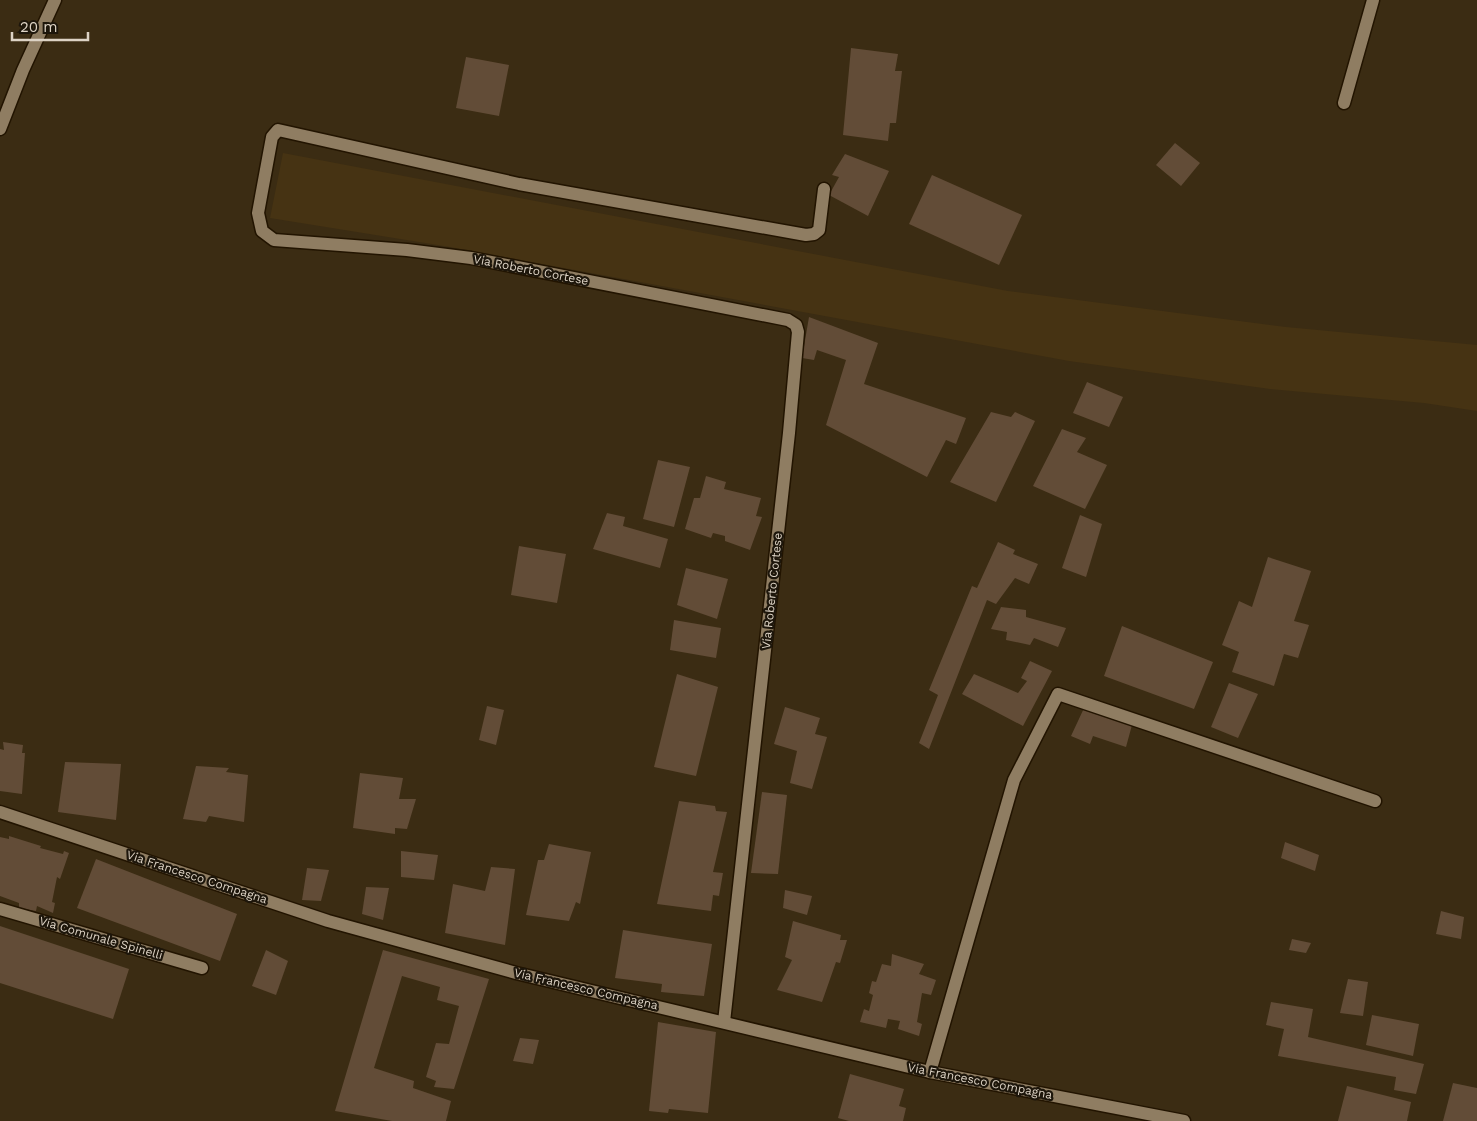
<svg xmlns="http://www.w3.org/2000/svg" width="1477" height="1121" font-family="'Work Sans',sans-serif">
<rect width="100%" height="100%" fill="#3b2c13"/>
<path fill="#463313" d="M283,153L1008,291L1286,327L1477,345V411L1424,403L1270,389L1069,361L450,247L270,218Z"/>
<g fill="#624c37">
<path d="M851,48L898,54L895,71H902L896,123H890L888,141L843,135Z"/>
<path d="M466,57L509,65L499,116L456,108Z"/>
<path d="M1175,143L1200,163L1181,186L1156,165Z"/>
<path d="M845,154L889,171L868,216L829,195L839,177L832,175Z"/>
<path d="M932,175L1022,215L999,265L909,224Z"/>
<path d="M809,317L878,343L864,384L966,418L956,444L946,440L927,477L826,425L846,360L817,350L814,360L802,358Z"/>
<path d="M1087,382L1123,397L1109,427L1073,413Z"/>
<path d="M991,412L1011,417L1015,412L1035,421L996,502L950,482Z"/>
<path d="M1062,429L1086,438L1077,452L1107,465L1085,509L1033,486Z"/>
<path d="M658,460L690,467L674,527L643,519Z"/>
<path d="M706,476L726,482L724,489L761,498L756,516L762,517L750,550L725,541V536L713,533L711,538L685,529L694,498H700Z"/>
<path d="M607,513L625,517L623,526L668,539L660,568L593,549Z"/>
<path d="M1080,515L1102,524L1086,577L1062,568Z"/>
<path d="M998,542L1015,550L1013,554L1038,564L1029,584L1015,578L996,604L987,600L929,749L919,743L938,695L929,690L972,586L977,588Z"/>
<path d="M519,546L566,554L557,603L511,595Z"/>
<path d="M1268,557L1311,571L1294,621L1309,625L1298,658L1284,654L1274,686L1232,672L1239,652L1222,645L1239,601L1252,607Z"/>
<path d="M686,568L728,579L717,619L677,605Z"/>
<path d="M1001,607L1026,610V617L1066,628L1058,647L1034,638L1030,645L1006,640L1007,632L991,629Z"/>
<path d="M674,620L721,628L716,658L670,650Z"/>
<path d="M1122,626L1213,662L1194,709L1104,676Z"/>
<path d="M1030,661L1052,671L1023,726L962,694L974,674L1018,693L1027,681L1021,678Z"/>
<path d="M677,674L718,687L696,776L654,767Z"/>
<path d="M1229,683L1258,694L1238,738L1211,727Z"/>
<path d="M487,706L504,710L496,745L479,740Z"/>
<path d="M1085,706L1132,725L1126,747L1093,736L1090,744L1071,736Z"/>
<path d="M785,707L820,718L815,734L827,737L812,789L790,783L797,751L774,744Z"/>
<path d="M3,742L23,745L22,753H25L22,794L0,791V749L4,750Z"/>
<path d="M65,762L121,764L116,820L58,812Z"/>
<path d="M196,766L229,768L226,772L248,775L244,822L209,816L206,822L183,819Z"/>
<path d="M360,773L403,778L399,799H416L407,829L395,828V834L353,828Z"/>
<path d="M762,792L787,795L778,874L751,873Z"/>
<path d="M679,801L715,806L716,811L727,812L713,872L723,873L719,896L713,895L711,911L657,904Z"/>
<path d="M9,836L41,846L40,848L63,854L64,851L69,853L60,879L57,877L52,902L55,903L53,913L37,906L36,911L19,908V903L0,896V837L9,839Z"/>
<path d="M1285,842L1319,855L1315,871L1281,858Z"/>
<path d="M549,844L591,852L580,904L576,902L569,921L526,915L538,860H544Z"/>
<path d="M401,851L438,855L434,880L401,877Z"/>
<path d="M96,859L237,914L220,961L77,908Z"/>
<path d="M491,867L515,869L505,945L445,933L453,884L485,891Z"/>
<path d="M307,868L329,870L321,901L302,900Z"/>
<path d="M366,887L389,888L383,920L362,914Z"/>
<path d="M785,890L812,896L807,915L783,908Z"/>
<path d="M1441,911L1464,917L1461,939L1436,934Z"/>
<path d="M793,921L841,935L840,940H847L840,963L836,962L822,1002L777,990L792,960L785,957Z"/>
<path d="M0,926L129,969L113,1019L0,983Z"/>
<path d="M623,930L712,944L704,996L661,992L662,984L615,978Z"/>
<path d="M1292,939L1311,943L1306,953L1289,950Z"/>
<path d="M266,950L288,961L276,995L252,986Z"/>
<path d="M383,950L489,979L454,1089L434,1087L436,1081L426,1077L436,1043L449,1044L459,1006L437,1000L440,987L402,976L374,1068L414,1081L413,1088L451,1101L446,1121H392L335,1111Z"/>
<path d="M892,954L924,964L919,974L936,980L931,995L922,993L917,1022L922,1024L919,1036L898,1029L900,1021L888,1019L886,1028L860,1022L864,1009L869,1011L873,995L869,993L872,981L876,982L882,964L891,966Z"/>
<path d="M1348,979L1368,982L1363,1016L1340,1013Z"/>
<path d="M1271,1002L1313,1009L1308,1037L1424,1064L1416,1094L1394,1090L1396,1077L1278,1056L1284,1029L1266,1025Z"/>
<path d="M1372,1015L1419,1024L1413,1056L1366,1045Z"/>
<path d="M658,1022L716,1032L708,1113L669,1109L668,1113L649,1111Z"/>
<path d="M520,1038L539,1040L533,1064L513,1061Z"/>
<path d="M850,1074L904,1089L899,1106L906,1108L903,1121H849L838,1118Z"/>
<path d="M1453,1083L1477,1088V1121H1443Z"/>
<path d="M1347,1086L1411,1102L1407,1121H1338Z"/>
</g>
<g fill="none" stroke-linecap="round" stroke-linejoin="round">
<g stroke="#221400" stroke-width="15">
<g id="lane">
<path d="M0,909L202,968"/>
<path d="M930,1072L1014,780L1058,694L1375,801"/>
</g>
</g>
<g stroke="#221400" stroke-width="15">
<g id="street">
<path d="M1344,103L1373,0"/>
<path d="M0,129L23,70L55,0"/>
<path d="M0,812L328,921L516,973L930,1072L1184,1121"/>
<path d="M724,1022L789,433L798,332L796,325L788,320L471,258L407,250L274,240L262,231L258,213L272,137L278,130L519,184L806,235L814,234L819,230L824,189"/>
</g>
</g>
<use href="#lane" stroke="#8f7d62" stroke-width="12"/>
<use href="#street" stroke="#8f7d62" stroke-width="12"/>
</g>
<g text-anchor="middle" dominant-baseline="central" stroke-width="4.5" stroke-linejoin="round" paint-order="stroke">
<g font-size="12" fill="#ddd3c5" stroke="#1d160b">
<text transform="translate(531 270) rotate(11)">Via Roberto Cortese</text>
<text transform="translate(772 591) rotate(-84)">Via Roberto Cortese</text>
<text transform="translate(197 877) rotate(18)">Via Francesco Compagna</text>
<text transform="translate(101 938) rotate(16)">Via Comunale Spinelli</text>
<text transform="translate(586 989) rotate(13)">Via Francesco Compagna</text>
<text transform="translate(980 1081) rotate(11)">Via Francesco Compagna</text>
</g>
</g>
<path d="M12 32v8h76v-8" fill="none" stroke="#ddd3c5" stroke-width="2.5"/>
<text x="20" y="32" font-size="15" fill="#ddd3c5" stroke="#1d160b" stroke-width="4" paint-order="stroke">20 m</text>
</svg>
